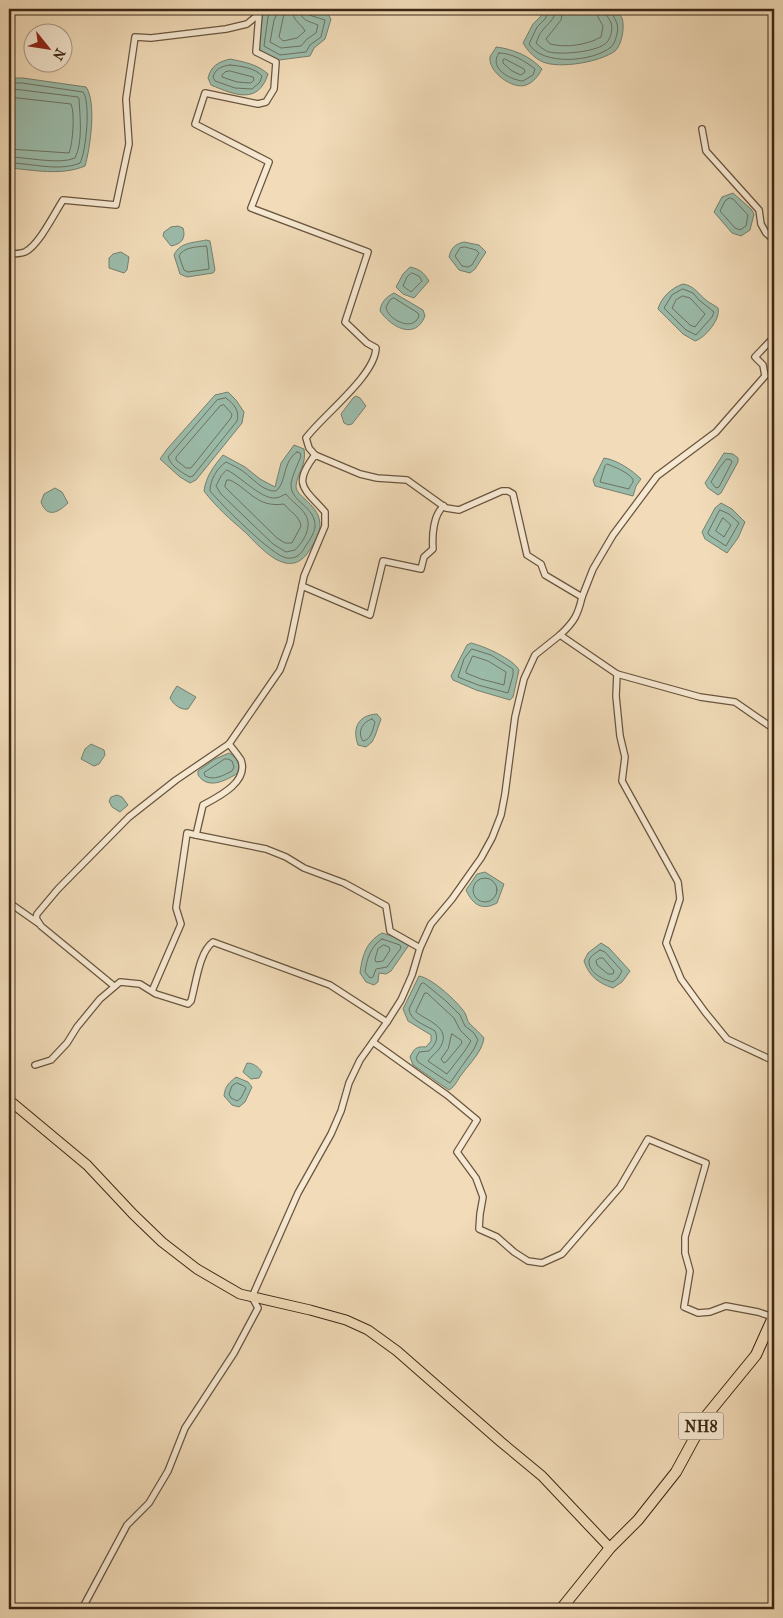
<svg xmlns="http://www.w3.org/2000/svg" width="783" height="1618" font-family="'IM FELL French Canon',serif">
<rect width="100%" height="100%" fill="#f1dbb8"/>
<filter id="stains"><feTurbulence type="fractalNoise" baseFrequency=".004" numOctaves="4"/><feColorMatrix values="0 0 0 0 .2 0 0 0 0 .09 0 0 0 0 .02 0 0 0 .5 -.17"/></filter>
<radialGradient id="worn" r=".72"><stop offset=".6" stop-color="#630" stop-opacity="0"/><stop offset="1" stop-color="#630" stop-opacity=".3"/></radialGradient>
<g fill="#9bbbaa" stroke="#75806e">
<path d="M269,9H306L328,14L331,19L325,39L314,48L310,56L279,60L262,52L258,47L263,13Z"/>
<path d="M546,9H614C616,11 620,15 622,18C625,26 622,45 615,51C600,62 560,69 543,62C534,58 528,51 523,43L533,24L541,16Z"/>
<path d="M496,47C513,49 530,56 542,69C538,76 534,82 526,85C513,90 488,72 490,57C491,54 495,50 496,47Z"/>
<path d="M230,59C244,62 257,64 268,74C258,105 235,95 211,85L208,78C211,66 218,62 230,59Z"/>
<path d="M9,78H23L86,87C97,102 90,149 85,166C61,176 34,170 9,168Z"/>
<path d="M733,193L751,209L754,214L750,230L741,236L732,233L714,212L722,197Z"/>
<path d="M178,226L183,228C186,238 182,244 171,246L163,236L164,232L171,227Z"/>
<path d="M206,240L210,241L215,270L213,273L187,277L180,274L174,255C180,242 193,243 206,240Z"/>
<path d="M464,242L479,245L486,252L475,269L470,273L459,270L449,257C451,248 455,244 464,242Z"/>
<path d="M121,252L129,257L127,270L124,273L109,268V258L113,254Z"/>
<path d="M410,267C420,269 424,273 429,281L414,298L403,294L396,287L403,274Z"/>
<path d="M683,284C695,286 698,294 707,301C710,303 714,305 718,308C721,319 705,338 695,341L683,334L658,309C661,298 671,288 683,284Z"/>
<path d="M394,293L423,310L425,316C415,341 391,327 380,311C381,302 386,297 394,293Z"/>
<path d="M228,392L236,400L244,412L242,423L196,480L190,483L180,477L160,459L168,448L215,395Z"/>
<path d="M356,396L360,398L366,406L352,424L348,425L344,423L341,414L353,398Z"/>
<path d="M294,445L304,449C307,465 297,473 296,486C296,498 321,504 320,527C319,536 313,544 309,551C289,582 260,547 245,532C230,519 216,507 204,491C206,476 214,466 223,455L245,467L260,479L275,487L281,463Z"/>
<path d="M724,453L733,454L738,458V462L721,493L718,495L708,488L705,483Z"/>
<path d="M604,458C617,460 632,470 641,479L636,486L633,496L595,486L593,480Z"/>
<path d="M55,488L62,492L68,503C59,512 47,519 41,502L44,494Z"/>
<path d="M721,503L732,509L745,522L738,538L727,553L705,539L702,532L715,508Z"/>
<path d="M471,643C484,646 513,659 519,670L513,697L510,700L476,690L453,680L451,676L467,645Z"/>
<path d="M177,686L196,697L188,709C180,710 174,705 170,698L173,692Z"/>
<path d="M377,714L381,719L375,736L372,742L366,747L358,745C352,728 358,715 377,714Z"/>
<path d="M91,744L104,750L105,755L99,764L94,766L81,759L85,749Z"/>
<path d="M229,753C238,758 240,763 238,773C225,781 208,790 198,775V771L215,759Z"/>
<path d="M117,795L122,797L128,805L120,812L112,807L109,801L111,797Z"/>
<path d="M485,872L504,884L497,903C482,911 473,905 466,890L477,874Z"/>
<path d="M382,933L395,937L409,945L391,971L386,974L379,973L378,982L374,985L366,982L360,973C362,956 366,942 382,933Z"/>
<path d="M601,943L609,948L630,971L622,982L613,988C598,983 589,976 584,961L588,953Z"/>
<path d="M419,976C432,978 458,1002 465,1013C467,1017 467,1021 470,1024C475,1029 480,1033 484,1038C482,1052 470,1063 462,1074C457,1080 456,1086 449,1090L413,1065L410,1057C414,1049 416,1046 426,1047L431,1041V1035L408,1021L403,1009Z"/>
<path d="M247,1063C254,1063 258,1067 262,1072L259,1078L251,1079L243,1072Z"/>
<path d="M236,1077L248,1082L252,1087L245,1102L239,1107L232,1105L224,1096C225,1086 229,1083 236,1077Z"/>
</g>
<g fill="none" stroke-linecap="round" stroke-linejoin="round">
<g stroke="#6c7260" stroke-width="1">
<path d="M272,9L268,17L264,46L280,55L306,52L310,45L321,37L325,20L309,15L306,9"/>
<path d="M278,9L277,14L274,20L270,42L281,48L301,46L307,39L316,33L318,25C309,21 300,21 300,9"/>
<path d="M285,9L279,37L283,41L297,38L305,31C300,22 293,22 292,9"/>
<path d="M550,9L545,19L537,27L529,44C542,66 593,62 611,47C614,45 616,38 617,34C620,21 612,18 611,9"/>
<path d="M556,9C555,20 548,23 542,31C539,34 538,39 536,43C540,47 544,50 549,52C561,55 599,52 607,42C611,38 613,28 611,23C609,17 605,16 604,9"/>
<path d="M563,9L561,20L546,39L550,44C566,48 587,45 601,37L603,26L598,17L597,9"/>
<path d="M499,53C512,53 525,61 535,69L533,75L523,81C510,80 488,68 499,53Z"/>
<path d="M505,59L524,69L525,72L521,75L512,71L503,63V60Z"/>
<path d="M230,65C241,66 255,68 262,76L260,82L252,89L235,88L215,81L213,77C215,69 222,66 230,65Z"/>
<path d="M230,71L253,77L254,80L251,83L237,82L222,77V75L225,72Z"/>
<path d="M9,83H22L83,92C91,102 86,152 80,163C58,172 32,163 9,163"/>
<path d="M9,89L22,90L78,97L79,99C80,117 83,142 75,158C59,165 27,157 9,157"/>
<path d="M9,97L71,104C75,113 73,143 69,153L9,149"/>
<path d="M730,198L733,199L748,215L746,226L740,230L735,228L720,211L725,201Z"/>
<path d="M206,246L207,248L209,269L188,272L184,270L179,256C183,247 197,247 206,246Z"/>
<path d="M465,247L476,250L479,253L472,265L468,267L462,266L455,256L460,248Z"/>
<path d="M412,273L419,276L422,281L411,292L403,286L407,277Z"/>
<path d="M683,289L693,293L699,300L714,312L712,317L696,335L686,330L664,308L672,295Z"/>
<path d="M683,296L690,298L705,314L695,327L690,325L672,308L676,300Z"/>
<path d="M394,298L418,313L419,316C413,333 387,319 386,307L390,300Z"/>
<path d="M226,398C234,404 240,411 237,421L193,476L190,477C182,473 171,466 168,457L217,400Z"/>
<path d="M224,405L232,414L231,418L191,468H186L176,460V457L220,406Z"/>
<path d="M297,452L300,453L301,456C298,464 291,478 291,485C291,503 316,506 315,527C314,534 309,541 305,547C301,555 295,559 287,558C273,557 220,503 210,491C210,480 217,468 226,462C232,465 239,468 244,472C253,479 264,492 276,491C287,482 282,462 297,452Z"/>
<path d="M727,459L731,460L732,462L719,487L716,488L711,482L720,467Z"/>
<path d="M607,464C613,466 635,475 633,482C632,484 630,486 629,489L600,482L605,466Z"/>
<path d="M227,470C240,476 261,499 275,498C279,498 283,495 286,494C292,502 301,507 305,514C313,526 304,541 295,550L286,552L273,544L221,494L216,486L221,476Z"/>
<path d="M227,480H230C250,490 257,508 284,504C290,512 299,515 301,526L292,543H285L277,538L225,487Z"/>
<path d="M720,510L729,514L739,523L726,546L709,535L708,533Z"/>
<path d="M723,518L731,525L724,537L716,531Z"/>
<path d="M472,649L491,655L513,669V675L508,693L478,685L458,677L464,659Z"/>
<path d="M473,656L488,661L506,672L504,685L481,679L466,673V671Z"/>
<path d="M372,719L375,722C373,729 371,740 363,741C357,732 362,722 372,719Z"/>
<path d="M225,759H228L232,761L234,767L232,771C224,775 214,781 205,776L204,773Z"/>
<circle cx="485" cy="890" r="12"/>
<path d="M382,939L400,945L401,948L387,967L376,969L373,977L370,978L365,972C367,958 371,946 382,939Z"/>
<path d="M384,945L389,947L390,950L383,961L376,962L375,959L378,949Z"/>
<path d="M600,950L605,952L622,971L618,978L613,982C604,980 589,973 589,962C589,956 596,953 600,950Z"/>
<path d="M600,958H603L614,971L613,974H608L597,965L596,961Z"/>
<path d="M424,983L446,1001L460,1015L465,1026L474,1033L478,1040L474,1049L450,1083L418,1062L416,1058L419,1052L429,1051C435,1045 439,1039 435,1031C426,1025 410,1021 409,1009L421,984Z"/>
<path d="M425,993H427L454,1018L460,1030L471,1041L464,1052L447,1074L428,1061C431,1056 438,1052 441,1046C451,1027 427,1021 416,1012Z"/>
<path d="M452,1034L461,1040L462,1043L446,1062L444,1063L441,1059L448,1049Z"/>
<path d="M237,1083L244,1086L246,1088L241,1098L237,1101L231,1098L229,1094L232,1086Z"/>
</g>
<path stroke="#9bbbaa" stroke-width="7" d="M9,10L30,9"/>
<g stroke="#69553e" stroke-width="8">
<g id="minor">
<path d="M259,14L256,52L276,62L274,89L266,102L258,104L205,93L195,124L269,162L251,208L368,252L345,322L367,343L376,348C375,376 323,415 306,438L309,448L315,455"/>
<path d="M702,129L706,151L759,210L761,224L766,233L774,240"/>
<path d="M9,254C15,254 19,254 25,252C39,245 54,214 63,200L116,205L129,144L126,99L135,37L151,38L226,29L247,24L259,14L260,9"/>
<path d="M302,586L370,615L383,561L421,569L424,557L433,549C432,537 433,514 444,506"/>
<path d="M582,597L593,569L613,535L657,476L716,432L765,376L763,365L755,357L774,337"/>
<path d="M617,674L700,697L735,702L774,729"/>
<path d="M229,744C233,749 238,755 241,760C249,782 218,797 203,805L196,835L266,849L286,857L304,868L344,883L386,906L390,931L420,948"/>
<path d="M9,899L11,904L38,923"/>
<path d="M114,986L41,926L36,918L37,914L58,889L129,817L176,780L229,744L280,670L290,643L304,576L325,526V512C304,488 292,485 315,455L360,474L377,478L407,480L446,508L459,510L502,491H508L513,494L527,555L541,564L545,575L582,597C578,615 574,622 560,635L617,674L616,696L620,736L625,757L622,781L678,882L680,899L666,943L681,979L705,1012L727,1039L774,1061"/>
<path d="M152,991L181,924L176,908L187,833L196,835"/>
<path d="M373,1042L447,1095L477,1120L457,1152L476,1178L483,1197L480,1214L479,1229L497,1237L514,1252L528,1261L542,1263L562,1254L620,1187L648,1139L706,1163L685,1237V1253L690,1271L684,1307L698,1313L710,1312L726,1306L758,1312L773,1317"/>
<path d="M35,1065L51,1060L67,1043L77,1027L100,999L120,982L140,984L156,994L188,1004L191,1001C196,984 199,952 213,942L330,985L387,1022"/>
<path d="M82,1609L127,1525L149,1503L168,1471L185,1428L234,1353L258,1308L252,1297L298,1193L331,1134L341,1111L349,1083L360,1060L387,1022L401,1000L412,975L420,948L431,924L452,899L481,858L492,838L501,815L505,794L515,717L524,679L535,655L560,635"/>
</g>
</g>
<g stroke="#3c2815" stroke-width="11">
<path id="primary" d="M9,1100L87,1165L133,1214L162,1242L197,1269L240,1294L310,1310L346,1320L368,1330L397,1351L501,1442L542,1476L610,1548"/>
</g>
<g stroke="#3c2815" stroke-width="12">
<path id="trunk" d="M561,1609L610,1548L638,1520L676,1472L707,1415L756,1355L774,1315"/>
</g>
<use href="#minor" stroke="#f6e8d1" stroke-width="5.5"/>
<use href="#primary" stroke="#f1dbb8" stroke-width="9"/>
<use href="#trunk" stroke="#f1dbb8" stroke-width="10"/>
</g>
<g text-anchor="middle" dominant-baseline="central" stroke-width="4" stroke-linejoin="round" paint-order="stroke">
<rect fill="#f6e8d1" stroke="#74624d" stroke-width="1" x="678.5" y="1412.5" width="45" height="27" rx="4"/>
<g font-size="16" font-weight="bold" fill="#3c2815">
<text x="701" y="1426">NH8</text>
</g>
</g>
<rect width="783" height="1618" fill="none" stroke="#f1dbb8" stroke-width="30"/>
<rect x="10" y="10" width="763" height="1598" fill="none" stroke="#3c2815" stroke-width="2.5"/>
<rect x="15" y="15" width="753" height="1588" fill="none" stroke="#3c2815"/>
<g transform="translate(48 48) rotate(120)"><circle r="24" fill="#f6e8d1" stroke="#ac9b86"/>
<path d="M0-4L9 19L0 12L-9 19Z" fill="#8f2418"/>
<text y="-8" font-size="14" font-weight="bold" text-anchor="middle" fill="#3c2815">N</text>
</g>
<rect width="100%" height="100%" filter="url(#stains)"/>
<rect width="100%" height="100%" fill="url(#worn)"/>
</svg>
